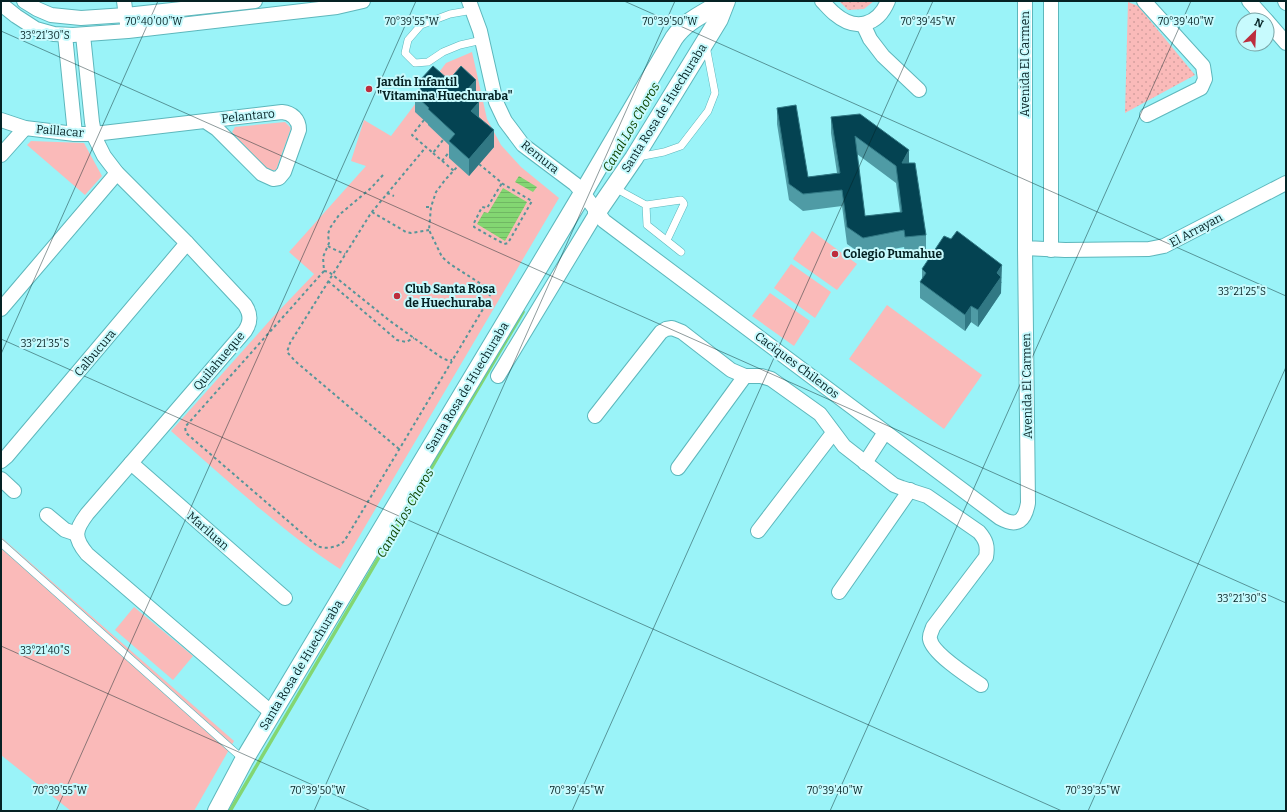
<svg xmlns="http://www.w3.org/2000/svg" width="1287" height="812" font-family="Bitter,serif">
<defs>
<pattern id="grass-dots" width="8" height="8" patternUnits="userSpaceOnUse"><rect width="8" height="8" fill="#fabab9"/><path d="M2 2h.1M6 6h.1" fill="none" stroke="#d5a09f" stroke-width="1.8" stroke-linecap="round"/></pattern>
<pattern id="water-rules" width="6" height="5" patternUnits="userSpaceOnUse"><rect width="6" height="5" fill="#83d672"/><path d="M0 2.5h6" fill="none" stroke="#70b763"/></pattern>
</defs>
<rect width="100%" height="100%" fill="#9af3f8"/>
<g fill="url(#grass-dots)">
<path d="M839,1H874L864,9L848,10Z"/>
<path d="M1128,2L1138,6L1195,75L1125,113Z"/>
</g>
<g fill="#fabab9">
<path d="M472,52L487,119L501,145L521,167L559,198L340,569C279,529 226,479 171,431L272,318L314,274L289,252L366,166L351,161L364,120L391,136L446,63Z"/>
<path d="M285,122L291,128L276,170L268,171L232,132L235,127Z"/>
<path d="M31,141L84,143L102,176L85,195L27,145Z"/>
<path d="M812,231L857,264L837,290L793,259Z"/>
<path d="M791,264L831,292L815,318L774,288Z"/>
<path d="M770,293L810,321L794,346L752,316Z"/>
<path d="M887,305L982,375L944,429L849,359Z"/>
<path d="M1,537L234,741L194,811H71L1,755Z"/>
<path d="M134,607L193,656L173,680L115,630Z"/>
</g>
<g fill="url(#water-rules)">
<path d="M519,176L537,187L533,192L515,182Z"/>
<path d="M503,188L527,202L505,241L477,224L484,212L488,213Z"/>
</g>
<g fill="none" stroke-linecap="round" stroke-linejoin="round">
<path stroke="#83d672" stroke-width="3.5" d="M230,811L523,312"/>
<g stroke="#5db7bc" stroke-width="8">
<g id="service">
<path d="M473,10L450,14L421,25L408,40L405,53L415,63L428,62L443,52L460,45L482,40"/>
<path d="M638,157L664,152L681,146L708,111L715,93L706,46"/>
<path d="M613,187L646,205L647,225L681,252"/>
<path d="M646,205L681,200L683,202L684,204L667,240"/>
<path d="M1,543L244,760"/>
</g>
</g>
<g stroke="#5db7bc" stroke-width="16">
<g id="minor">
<path d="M24,1L37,9L51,15L81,18L126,15L255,1"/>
<path d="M124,1L127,24"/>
<path d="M469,1L480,31L496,102L505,121L523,145L575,184L583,193L604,221L1000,518C1018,528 1025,520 1028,503L1025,248"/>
<path d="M822,1C826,5 830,10 835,14C856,32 878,25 888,1"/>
<path d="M1025,1V248L1065,250L1149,249L1164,246L1286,183"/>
<path d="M1051,1V250"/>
<path d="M1144,1L1203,66L1205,79L1201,88L1147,115"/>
<path d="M1249,1L1266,20"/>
<path d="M1285,1L1286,3"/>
<path d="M1,4L16,16L36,29L54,34L73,35L128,31L337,7L363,1"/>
<path d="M1267,21L1286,43"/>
<path d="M863,24L870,39L883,56L919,90"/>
<path d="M65,35L75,134"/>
<path d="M83,35L92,122L95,138L104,156L117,173L187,243L245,305C251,314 251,322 245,331L87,514C75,530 73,537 87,554L272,713"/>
<path d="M1,120L25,128L75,134H94L282,112C292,113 299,119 299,130L284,172L279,178L273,179L262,174L217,129L205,121"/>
<path d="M1,155L25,128"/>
<path d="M1,309L117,173"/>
<path d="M498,376L597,212"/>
<path d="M595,416L661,332L666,329L672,328L682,332L731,370L745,376H761L771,379L820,414L844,446L894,485L902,488L927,496L979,532C986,540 988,546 986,557L933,627C932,631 929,635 930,639C932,653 969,677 981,685"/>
<path d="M1,461L7,456L187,243"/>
<path d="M131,463L285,598"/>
<path d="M865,463L885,432"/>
<path d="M678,468L745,376"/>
<path d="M1,479L14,491"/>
<path d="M47,515L65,530L77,534"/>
<path d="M758,531L833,433"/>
<path d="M839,592L910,490"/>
</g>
</g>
<g stroke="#5db7bc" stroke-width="20">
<g id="tertiary">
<path d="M597,212L634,158L705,42L719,19L726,1"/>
<path d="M217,811L244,760L583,193L674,38C686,20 706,13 724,1"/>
</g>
</g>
<g stroke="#579599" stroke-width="2" stroke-dasharray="3 3" stroke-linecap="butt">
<path d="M424,120L412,135L433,153L443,140"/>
<path d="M433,153L454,171"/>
<path d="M442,161L450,151"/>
<path d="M479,164L502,183L503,184L532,201L508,243L504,244L474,227V223L482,207L487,208L502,183"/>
<path d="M383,175L371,188L339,215L330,228L328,234L329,243L323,257L324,271L185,427L186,433L317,546C324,549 336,548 342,543C344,542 346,538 348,535L489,299L490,294L489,289L450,264L442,257L429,230L431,207L436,192L445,180L458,166"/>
<path d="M387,193L394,196"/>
<path d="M426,207H431"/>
<path d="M372,212L406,232L411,233L429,230"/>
<path d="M328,246L331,248L345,254"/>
<path d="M324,271L329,272L390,321L442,358L447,360H452"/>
<path d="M328,281L397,340L406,342L414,338"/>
<path d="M399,449L295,361L287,352L290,343L371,213L426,147"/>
</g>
<use href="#service" stroke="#fff" stroke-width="7"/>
<use href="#minor" stroke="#fff" stroke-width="14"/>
<use href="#tertiary" stroke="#fff" stroke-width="18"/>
</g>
<g fill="#4f9ba5" fill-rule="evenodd">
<path d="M421,79L449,80L476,97L474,98L479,117L494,147L469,176L449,158V145L428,125V124L415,112V95L421,88Z"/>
<path d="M777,108L808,177L837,173L831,133V117L909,163L926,235V252L905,253L904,247L863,255L847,244L842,206L803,211L789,200L777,124ZM857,154L896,183L900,212L865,216Z"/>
<path d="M922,269L1002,282L1001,283V293L978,327L971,322L965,331L920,298V282L922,279Z"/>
</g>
<g fill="#317884">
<path d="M476,80V97L466,108V91Z"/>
<path d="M479,102V119L471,111Z"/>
<path d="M494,130V147L469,176V159Z"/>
<path d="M909,150V167L902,163Z"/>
<path d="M1002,265L1001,293L978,327V310L997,273Z"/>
<path d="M971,306V322L965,331V315Z"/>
</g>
<g fill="#044352" stroke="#317884" fill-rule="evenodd">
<path d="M433,66L449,80L461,66L476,80L466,91L479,102L471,111L494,130L469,159L449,141L455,134L428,109L429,108L415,95L425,83L421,79Z"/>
<path d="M796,105L808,177L840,173L831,117L860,114L909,150L902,163H915L926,235L905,237L904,230L863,238L847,227L842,190L803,194L789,184L777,108ZM855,136L896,166L902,212L865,216Z"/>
<path d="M957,231L1002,265L997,273L1001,277L978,310L971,306L965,315L920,282L926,273L922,269L944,236L951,239Z"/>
</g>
<path fill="none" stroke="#052224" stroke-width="1" stroke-opacity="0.45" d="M624,1L1286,296M1,31L1286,603M1,339L1062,811M1,354L158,1M1,646L371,811M56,811L416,1M314,811L675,1M572,811L933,1M830,811L1191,1M1088,811L1286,367"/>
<g fill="#bd2d3d" stroke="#c7fafd" stroke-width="1.5">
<circle cx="369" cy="89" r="4"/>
<circle cx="835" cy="254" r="4"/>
<circle cx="397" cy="296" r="4"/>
</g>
<g text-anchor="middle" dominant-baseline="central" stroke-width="4" stroke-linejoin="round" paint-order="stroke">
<g font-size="12" fill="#052224" stroke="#c7fafd">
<text transform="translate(1025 64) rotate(-90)">Avenida El Carmen</text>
<text transform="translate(664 108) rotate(-58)">Santa Rosa de Huechuraba</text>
<text transform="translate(248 116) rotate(-6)">Pelantaro</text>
<text transform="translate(60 131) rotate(5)">Paillacar</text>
<text transform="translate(540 157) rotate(39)">Remura</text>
<text transform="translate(1196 230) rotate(-28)">El Arrayan</text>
<text transform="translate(95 353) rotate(-50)">Calbucura</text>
<text transform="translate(219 361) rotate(-50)">Quilahueque</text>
<text transform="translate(797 365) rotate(37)">Caciques Chilenos</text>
<text transform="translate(1027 386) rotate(-91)">Avenida El Carmen</text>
<text transform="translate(467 387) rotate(-59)">Santa Rosa de Huechuraba</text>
<text transform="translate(208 531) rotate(41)">Mariluan</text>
<text transform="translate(301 665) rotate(-59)">Santa Rosa de Huechuraba</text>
</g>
<g font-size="12" font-weight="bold" fill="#052224" stroke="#c7fafd" text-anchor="start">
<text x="377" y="82">Jardín Infantil<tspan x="377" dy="14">"Vitamina Huechuraba"</tspan></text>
<text x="843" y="254">Colegio Pumahue</text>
<text x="405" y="289">Club Santa Rosa<tspan x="405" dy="14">de Huechuraba</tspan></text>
</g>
<g font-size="13" font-style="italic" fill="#0d4500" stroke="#c7fafd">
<text transform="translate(631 127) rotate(-60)">Canal Los Choros</text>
<text transform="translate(405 513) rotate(-60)">Canal Los Choros</text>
</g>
</g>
<g font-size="10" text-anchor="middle" fill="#052224" stroke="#c7fafd" stroke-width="4" stroke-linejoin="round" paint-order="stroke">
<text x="412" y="25">70°39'55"W</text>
<text x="670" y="25">70°39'50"W</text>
<text x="928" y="25">70°39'45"W</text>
<text x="1186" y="25">70°39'40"W</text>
<text x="154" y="25">70°40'00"W</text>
<text x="45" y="39">33°21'30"S</text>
<text x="1242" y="295">33°21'25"S</text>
<text x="45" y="347">33°21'35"S</text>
<text x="1242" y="602">33°21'30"S</text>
<text x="45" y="654">33°21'40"S</text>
<text x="60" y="794">70°39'55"W</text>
<text x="318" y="794">70°39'50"W</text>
<text x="577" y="794">70°39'45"W</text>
<text x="835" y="794">70°39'40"W</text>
<text x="1093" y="794">70°39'35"W</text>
</g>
<rect width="1287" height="812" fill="none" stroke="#052224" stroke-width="4"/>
<g transform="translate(1255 32) rotate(24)"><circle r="19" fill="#c7fafd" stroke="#79a4a6"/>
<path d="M0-3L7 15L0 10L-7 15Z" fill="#bd2d3d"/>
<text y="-6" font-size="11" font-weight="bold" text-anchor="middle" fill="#052224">N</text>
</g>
</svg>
